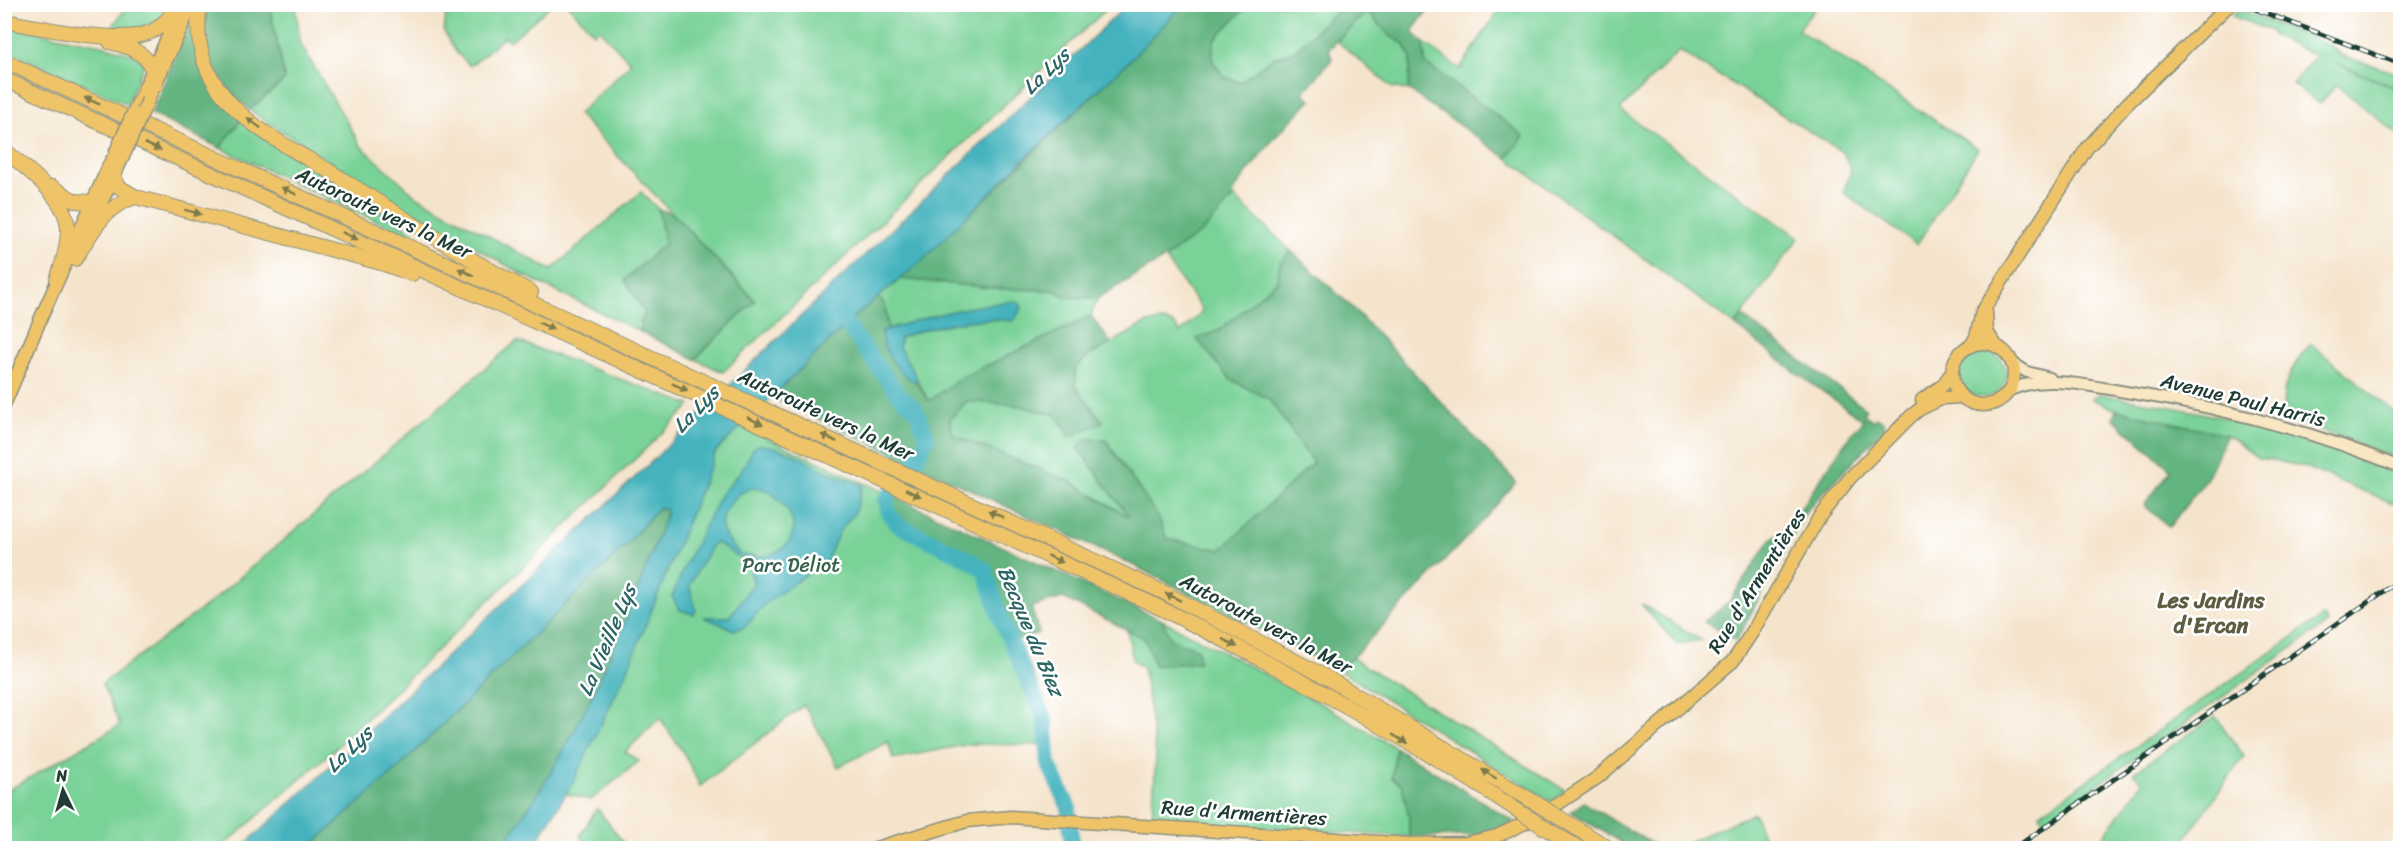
<svg xmlns="http://www.w3.org/2000/svg" width="2405" height="853" font-family="Sriracha,sans-serif">
<rect width="100%" height="100%" fill="#fff"/>
<filter id="ink" filterUnits="userSpaceOnUse"><feTurbulence type="fractalNoise" baseFrequency=".0167" numOctaves="2"/><feDisplacementMap in="SourceGraphic" scale="12" xChannelSelector="R" yChannelSelector="G"/><feConvolveMatrix kernelMatrix="1 2 1 2 8 2 1 2 1" color-interpolation-filters="sRGB"/></filter>
<filter id="wash" filterUnits="userSpaceOnUse"><feTurbulence type="fractalNoise" baseFrequency=".008" numOctaves="4" result="noise"/><feDisplacementMap in="SourceGraphic" scale="24" xChannelSelector="R" yChannelSelector="G"/><feGaussianBlur stdDeviation="1.35" result="paint"/><feColorMatrix in="noise" values="0 0 0 0 0 0 0 0 0 0 0 0 0 0 0 0 0 1.4 0 .05"/><feComposite in="paint" operator="in"/></filter>
<g filter="url(#wash)">
<rect width="100%" height="100%" fill="#f5e4cc"/>
<g fill="#79d298" stroke="#4c8866" stroke-width="1.5">
<path d="M128,5H171C158,29 135,29 110,30Z"/>
<path d="M269,5H295L301,45L361,146L416,196L551,270L641,192L658,209L665,243L625,280L646,315L642,318L639,331L527,277L423,217L421,220L249,110L285,80Z"/>
<path d="M447,5V4L551,5L510,41L505,37L470,66L456,52L444,31Z"/>
<path d="M568,5H1111C980,126 853,251 723,372L695,359L755,300L578,114L631,63L599,29L594,33Z"/>
<path d="M1248,5H1357L1334,14L1294,51L1271,59L1241,82L1224,77L1212,60L1214,40Z"/>
<path d="M1492,6L1818,5L1798,30L1978,149L1917,245L1843,192L1851,172L1843,152L1679,51L1620,110L1799,238L1735,325L1507,158L1523,136L1425,63L1424,43L1460,69L1498,11Z"/>
<path d="M2238,9L2332,46L2340,55L2400,74V89L2336,63L2400,90V136L2336,85L2320,104L2292,84L2316,55L2272,35L2271,31L2232,16Z"/>
<path d="M1367,11L1389,35L1404,44L1411,57L1408,90L1391,87L1337,41Z"/>
<path d="M5,26L106,46L135,55L144,64L127,104L5,50Z"/>
<path d="M241,120L414,232L411,237L220,148Z"/>
<path d="M1233,196L1291,251L1280,263L1277,281L1220,330L1197,339L1230,379L1270,400L1314,463L1221,550L1167,539L1158,517L1105,440L1130,519L1071,482L953,435L950,419L967,401L1016,405L1056,415L1102,421L1076,387L1075,369L1088,356L1147,323L1163,321L1174,324L1180,333L1203,311L1165,258L1203,231Z"/>
<path d="M901,279L1003,289L1053,290L1067,297L1098,298L1091,316L961,378L929,401L899,347L900,338C928,326 982,315 1012,321L1017,314L892,327L888,329L885,305L878,297Z"/>
<path d="M517,341L691,405L336,748L221,848H5V792L120,725L102,684L212,601Z"/>
<path d="M2311,344L2400,417V424L2394,432L2400,434V460L2306,425L2284,408C2280,385 2296,360 2311,344Z"/>
<circle cx="1983" cy="374" r="23"/>
<path d="M2099,394C2202,411 2305,432 2400,475V506L2302,466L2258,458L2227,435L2117,410L2092,399Z"/>
<path d="M741,426L884,492L886,510L900,531L981,572L1043,725V745L970,744L893,759L888,742L838,767L804,705L700,786L684,754L660,718L625,752L639,761L591,800L566,794L627,671L716,451Z"/>
<path d="M1641,604L1701,640L1677,644Z"/>
<path d="M2323,616L2328,623L2044,822L2039,814Z"/>
<path d="M1162,620L1320,703L1396,748L1392,778L1402,785L1409,817V837L1152,820L1156,755L1143,667L1133,661L1127,629L1144,638L1171,640Z"/>
<path d="M1352,658L1565,790L1552,802L1337,669Z"/>
<path d="M2215,716L2244,756L2179,848H2095L2143,782L2133,773Z"/>
<path d="M597,808L625,845L627,848H591L580,836Z"/>
<path d="M1754,813L1768,848H1675Z"/>
</g>
<g fill="#62b480" stroke="#40785a" stroke-width="1.5">
<path d="M206,5H269L285,80L249,110C214,78 200,53 206,5Z"/>
<path d="M1183,5H1248L1214,40L1212,60L1224,77L1241,82L1271,59L1294,51L1334,14L1357,5H1432L1412,31L1424,43L1425,63L1524,136L1507,158L1408,90L1411,57L1404,44L1389,35L1367,11L1329,49L1332,59L1303,93L1311,99L1272,141L1237,186L1231,200L1203,231L1165,258L1098,298L1067,297L1053,290L1003,289L901,279L1125,65Z"/>
<path d="M188,26L193,27L196,45L241,120L220,148L151,114Z"/>
<path d="M658,209L672,213L755,301L695,359L639,331L642,318L646,315L625,280L665,243Z"/>
<path d="M1291,251L1354,309L1516,482L1486,517L1352,658L1337,669L1135,566L771,397L853,318L878,297L885,305L888,329L881,332L929,401L961,378L1091,316L1111,343L1088,356L1075,369L1076,387L1103,422L1070,436L1056,415L1016,405L967,401L950,419L953,435L1071,482L1129,517L1078,448L1085,439L1106,440L1158,517L1167,539L1221,550L1313,463L1270,400L1230,379L1197,339L1220,330L1277,281L1280,263Z"/>
<path d="M1742,316L1866,409L1864,414L1873,421L1876,417L1884,422L1885,428L1806,511L1736,641L1704,622L1729,602L1771,539L1787,529L1843,445L1863,420L1795,372L1735,325Z"/>
<path d="M2117,410L2227,435L2207,478L2169,527L2144,505L2171,470L2113,418Z"/>
<path d="M884,492L1162,620L1171,640L1197,648L1199,662L1155,666L1144,638L1063,598L1031,607L1039,633L1009,642L981,572L900,531L886,510Z"/>
<path d="M660,507L666,509C664,532 650,557 642,578C606,673 562,767 500,848H308L392,774L624,547Z"/>
<path d="M1396,748L1515,822L1477,836L1409,837V817L1402,785L1392,778Z"/>
<path d="M1584,802L1594,809L1659,848H1630L1571,812Z"/>
</g>
<g fill="#44b3be" stroke="#327879" stroke-width="1.5">
<path d="M1127,5H1183L1125,65L1021,162L923,260L853,318L716,451L627,671L572,784L533,848H500C576,749 623,632 666,515V509L659,507L624,547L392,774L308,848H241L346,752L647,466L777,339Z"/>
<path d="M1017,301L1022,307L1015,319L1012,321C982,315 928,326 900,338L899,347L917,378V382C899,377 882,350 881,332C926,316 969,305 1017,301Z"/>
<path d="M758,445C781,445 804,459 823,470C836,476 850,480 863,485L854,514L840,530L827,560L766,603L745,627L734,630L704,617H729L754,583L750,570L741,559L743,555C783,564 813,530 777,498C765,487 755,485 741,493C735,496 732,502 728,507C714,528 725,537 740,554L738,557L717,543L712,544C708,555 690,580 690,586C690,594 694,603 696,610L694,614L680,610L672,597L685,565L721,494L741,471L753,449Z"/>
</g>
<g fill="none" stroke-linecap="round" stroke-linejoin="round">
<path stroke="#44b3be" stroke-width="16" d="M834,307L898,394L916,410L927,437L919,456L911,464L886,500L889,514L898,525L968,559L985,570L1000,617L1045,719L1049,765L1069,808L1072,848"/>
</g>
</g>
<g filter="url(#ink)">
<g fill="none" stroke-linecap="round" stroke-linejoin="round">
<g stroke="#8a9080" stroke-width="14">
<g id="secondary">
<path d="M2011,362L2027,372L2050,378"/>
<path d="M2008,391C2043,374 2084,385 2120,391C2217,406 2310,430 2400,467"/>
</g>
</g>
<g stroke="#8a9080" stroke-width="15">
<g id="primary">
<path d="M148,100L192,4"/>
<path d="M133,113L183,4"/>
<path d="M93,220L122,159"/>
<path d="M1986,312L1987,332L1997,347"/>
<circle cx="1983" cy="374" r="31"/>
<path d="M1971,346L1976,337L1982,312L2087,148L2128,103L2230,4"/>
<path d="M1922,400L1942,386L1952,372"/>
<path d="M4,405L40,320L111,161"/>
<path d="M876,848L967,821L1011,817L1409,844L1466,843L1497,836L1538,817L1597,778L1733,661L1751,634L1820,516L1850,478L1911,416L1920,409L1943,398L1962,397"/>
</g>
</g>
<g stroke="#8a9080" stroke-width="16">
<g id="highway">
<path d="M200,4C195,35 201,66 220,91C248,129 295,150 334,174C399,215 463,257 531,292"/>
<path d="M4,21C38,27 117,45 148,33C162,28 170,17 177,4"/>
<path d="M110,42C136,48 153,56 156,85"/>
<path d="M4,61L1165,593L1326,677L1539,805"/>
<path d="M4,79L1148,602C1277,665 1404,735 1523,814"/>
<path d="M4,150C27,169 67,198 68,229C68,247 62,264 57,280"/>
<path d="M109,166L119,187L136,197L381,263L412,274"/>
<path d="M52,187L75,201L93,202"/>
<path d="M75,259C92,233 104,205 136,197"/>
<path d="M1560,818L1609,848"/>
<path d="M1545,828L1579,848"/>
</g>
</g>
<use href="#secondary" stroke="#f9e7c3" stroke-width="10"/>
<use href="#primary" stroke="#efc469" stroke-width="12"/>
<use href="#highway" stroke="#efc469" stroke-width="14"/>
<g stroke="#1f3d34" stroke-width="5">
<g id="rail">
<path d="M2242,4L2400,64"/>
<path d="M2015,848L2400,580"/>
</g>
</g>
<use href="#rail" stroke="#fff" stroke-width="3" stroke-dasharray="9" stroke-linecap="butt"/>
<g stroke="#8a9080" stroke-width="15" stroke-linecap="butt">
<g id="primary-bridge">
<path d="M114,156L133,113"/>
<path d="M122,159L148,100"/>
</g>
</g>
<g stroke="#8a9080" stroke-width="16" stroke-linecap="butt">
<g id="highway-bridge">
<path d="M1539,805L1560,818"/>
<path d="M1523,814L1545,828"/>
</g>
</g>
<use href="#primary-bridge" stroke="#efc469" stroke-width="12"/>
<use href="#highway-bridge" stroke="#efc469" stroke-width="14"/>
</g>
<defs><path id="oneway-solid" d="M-6-.8H1V-3.2L6.5 0L1 3.2V.8H-6Z" transform="scale(1.5)"/></defs>
<g fill="#7d7a4c">
<use href="#oneway-solid" transform="translate(92 101) rotate(-156)"/>
<use href="#oneway-solid" transform="translate(254 123) rotate(-143)"/>
<use href="#oneway-solid" transform="translate(153 147) rotate(25)"/>
<use href="#oneway-solid" transform="translate(289 191) rotate(-155)"/>
<use href="#oneway-solid" transform="translate(193 212) rotate(15)"/>
<use href="#oneway-solid" transform="translate(350 236) rotate(25)"/>
<use href="#oneway-solid" transform="translate(466 272) rotate(-155)"/>
<use href="#oneway-solid" transform="translate(546 326) rotate(25)"/>
<use href="#oneway-solid" transform="translate(680 387) rotate(24)"/>
<use href="#oneway-solid" transform="translate(755 421) rotate(25)"/>
<use href="#oneway-solid" transform="translate(829 438) rotate(-155)"/>
<use href="#oneway-solid" transform="translate(913 493) rotate(25)"/>
<use href="#oneway-solid" transform="translate(996 514) rotate(-155)"/>
<use href="#oneway-solid" transform="translate(1055 559) rotate(25)"/>
<use href="#oneway-solid" transform="translate(1173 597) rotate(-154)"/>
<use href="#oneway-solid" transform="translate(1230 643) rotate(28)"/>
<use href="#oneway-solid" transform="translate(1400 739) rotate(31)"/>
<use href="#oneway-solid" transform="translate(1489 774) rotate(-148)"/>
</g>
</g>
<g text-anchor="middle" dominant-baseline="central" stroke-width="5" stroke-linejoin="round" paint-order="stroke">
<g font-size="20" fill="#1f3d34" stroke="#fff">
<text transform="translate(384 213) rotate(25)">Autoroute vers la Mer</text>
<text transform="translate(2243 400) rotate(14)">Avenue Paul Harris</text>
<text transform="translate(826 415) rotate(25)">Autoroute vers la Mer</text>
<text transform="translate(1757 581) rotate(-58)">Rue d'Armentières</text>
<text transform="translate(1266 624) rotate(28)">Autoroute vers la Mer</text>
<text transform="translate(1244 813) rotate(4)">Rue d'Armentières</text>
</g>
<g font-size="20" fill="#36624d" stroke="#fff">
<text x="791" y="565">Parc Déliot</text>
</g>
<g font-size="21" font-style="italic" fill="#2c6664" stroke="#fff">
<text transform="translate(1046 71) rotate(-44)">La Lys</text>
<text transform="translate(696 409) rotate(-46)">La Lys</text>
<text transform="translate(1031 631) rotate(67)">Becque du Biez</text>
<text transform="translate(607 640) rotate(-67)">La Vieille Lys</text>
<text transform="translate(349 749) rotate(-44)">La Lys</text>
</g>
<g font-size="22" font-weight="bold" fill="#5d5d42" stroke="#fff">
<text x="2211" y="600">Les Jardins<tspan x="2211" dy="25">d'Ercan</tspan></text>
</g>
</g>
<rect width="2405" height="853" fill="none" stroke="#fff" stroke-width="24"/>
<g transform="translate(63 790) rotate(355)" stroke="#ffffff" stroke-width="4.5" paint-order="stroke">
<path d="M0-4.5L10 22L0 15L-10 22Z" fill="#1f3d34"/>
<text y="-9" font-size="16" font-weight="bold" text-anchor="middle" fill="#1f3d34">N</text>
</g>
</svg>
